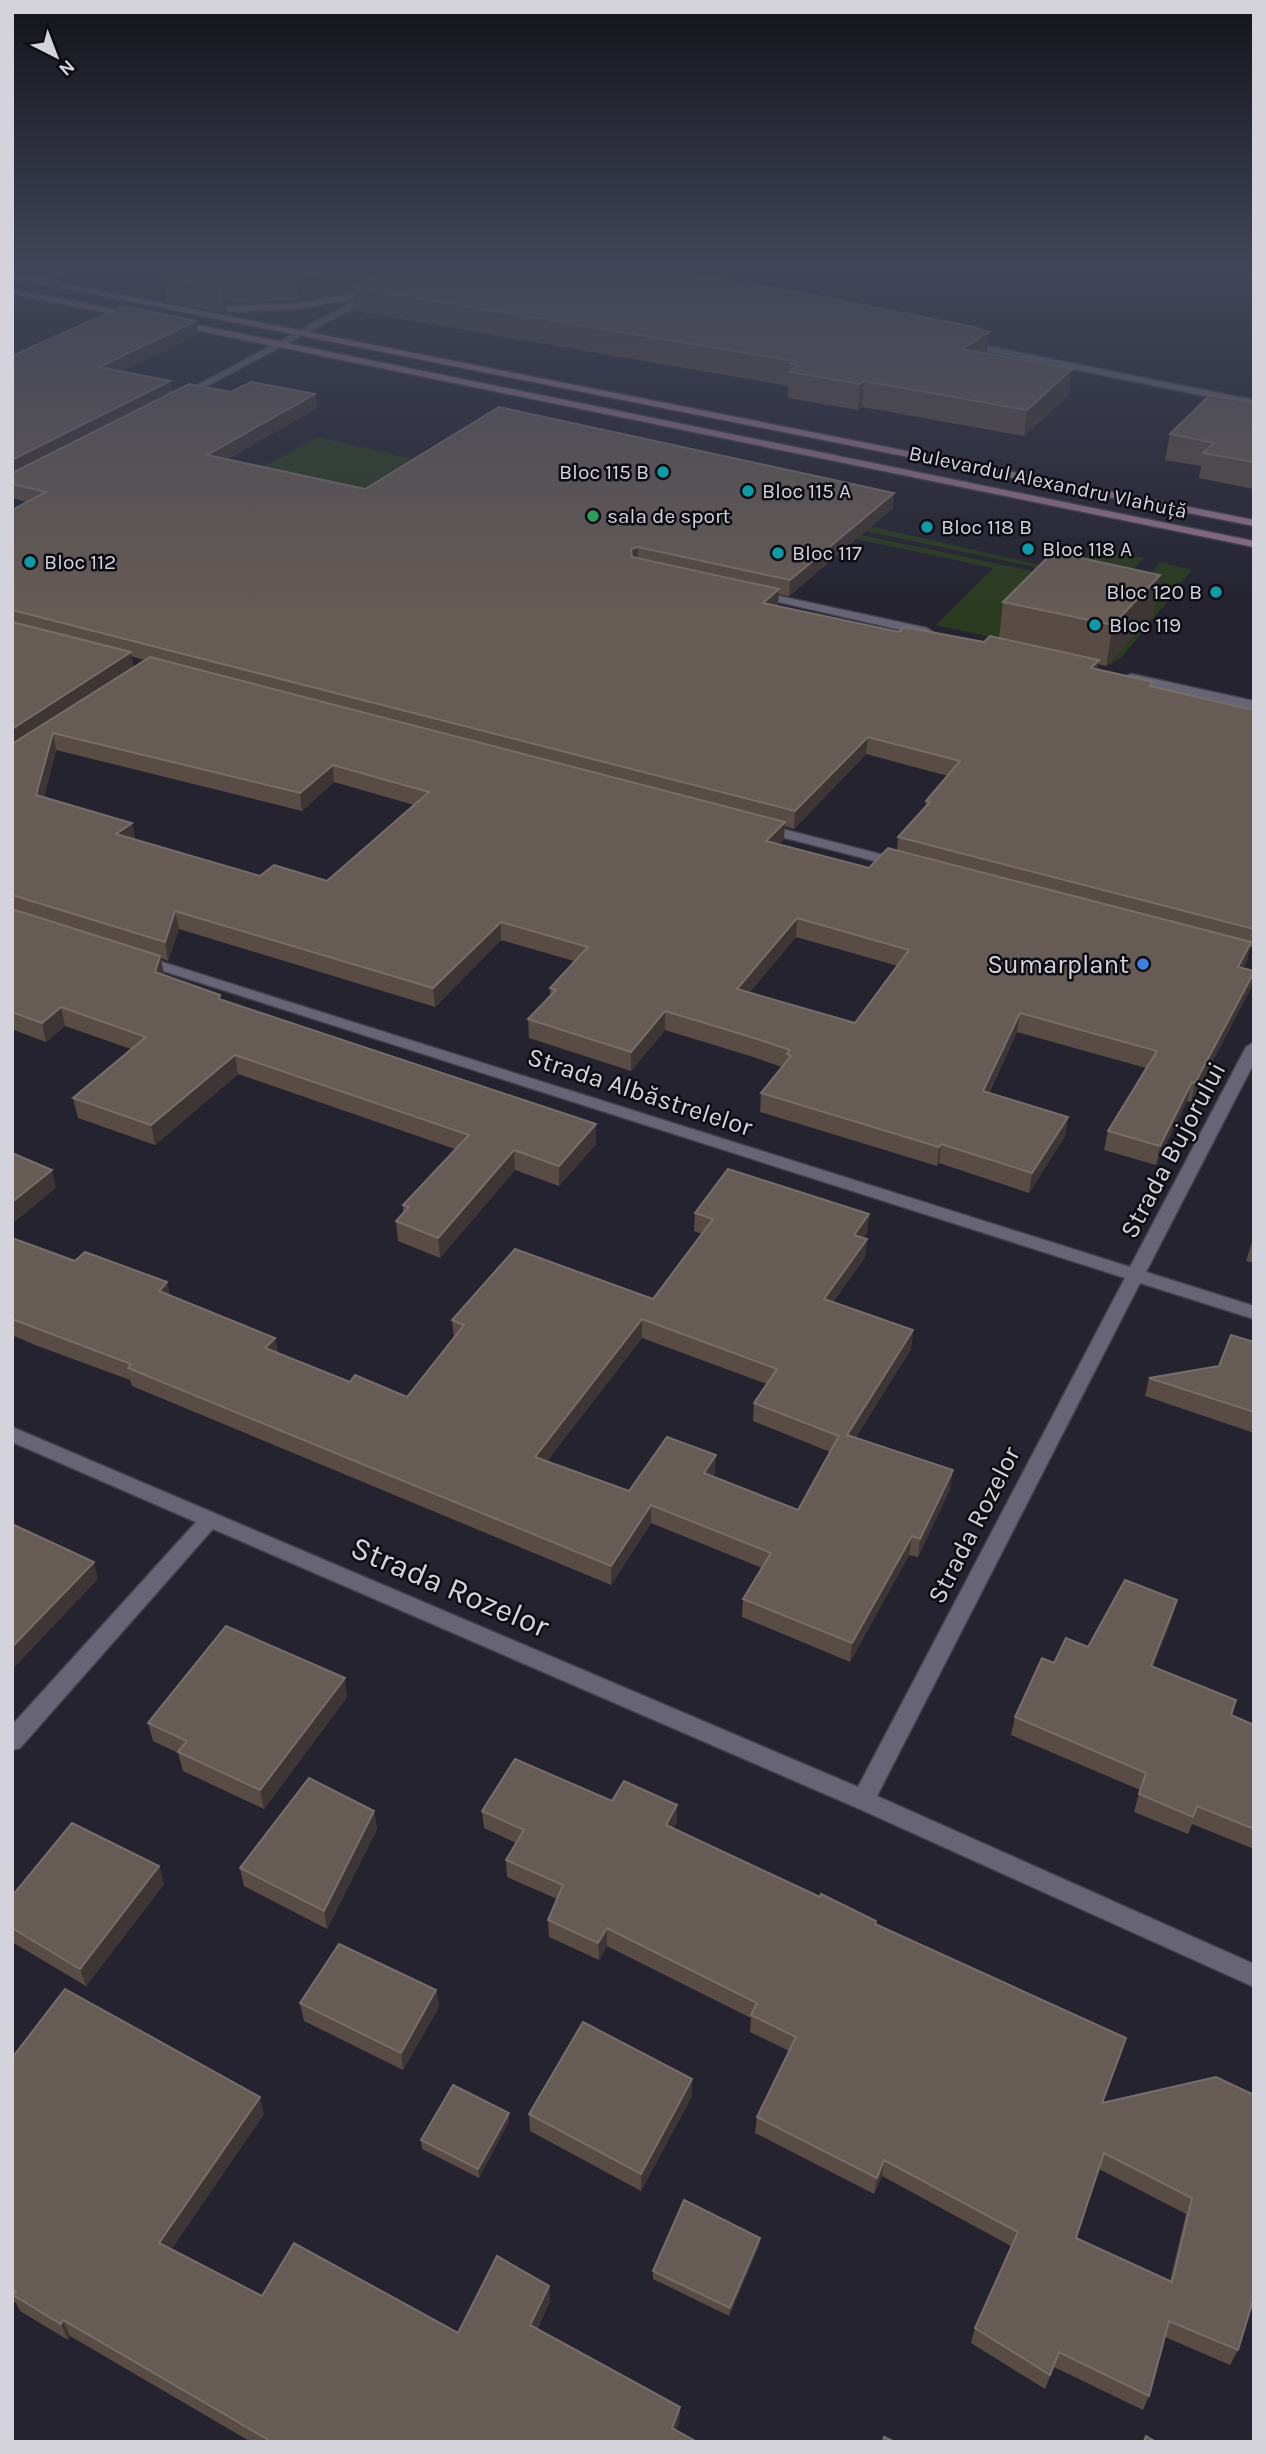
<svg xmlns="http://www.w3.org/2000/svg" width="1266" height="2454" font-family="Karla,sans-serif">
<rect width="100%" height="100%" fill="#252330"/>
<g fill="#2b3b20">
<path d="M318,437L414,459L347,498L219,490Z"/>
<path d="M719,505L1113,588L1168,601L1121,658L1111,664L936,625L993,568L753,517L800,586L788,597L650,567Z"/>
<path d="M828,523L865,525L1071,572L1095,548L1144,558L1119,585Z"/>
<path d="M1161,562L1192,570L1170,595L1137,588Z"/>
</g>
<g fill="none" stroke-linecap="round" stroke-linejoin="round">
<g stroke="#41404b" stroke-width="3">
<g id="street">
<path d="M71,265H82L43,282L36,280Z"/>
<path d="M375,290L378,295L183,399L175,397Z"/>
<path d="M963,341L1254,400V406L960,346Z"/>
<path d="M756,591L927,628L933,632L927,636L752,596V592Z"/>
<path d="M1132,674L1254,701V709L1128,681V675Z"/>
<path d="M763,824L907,861L909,864L902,868L758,831V825Z"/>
<path d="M140,955L1130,1267L1246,1047L1254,1042V1063L1146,1272L1254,1306V1319L1140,1283L877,1796L1254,1964V1987L855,1807L213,1529L20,1748L12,1750V1725L196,1522L12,1442V1427L858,1787L1125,1278L135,962L133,959Z"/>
</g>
</g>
<g stroke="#41404b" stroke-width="3">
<g id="secondary">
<path d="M12,273L1254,520V526L12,278Z"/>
<path d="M12,289L136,313L140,316L136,319L12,294Z"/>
<path d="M377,289L380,294L299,309L228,312L224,309L228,306L299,303Z"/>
<path d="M174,320L1254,541V547L171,325Z"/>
</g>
</g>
<use href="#street" fill="#676575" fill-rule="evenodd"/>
<use href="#secondary" fill="#92718a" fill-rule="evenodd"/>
</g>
<g fill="#584c44" fill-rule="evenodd">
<path d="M119,265H721L703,276L978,328V330L989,332L987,354L1072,369L1069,395L1024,436L862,407L858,410L788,398V386L355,311L354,291L299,300L228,303L224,307V313L167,301L163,277L170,274Z"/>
<path d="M196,321L198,334L122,371L170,381L172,392L315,394L317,408L228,459L365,489L893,508L789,596L779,594L777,606L899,632L984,642L999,638L1003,602L1160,575L1153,614L1106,666L1098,664L1097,669L1153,682L1152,687L1254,710V948L1250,947L1247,961L1243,968L1254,971V974L1250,990L1191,1102L1187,1101L1156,1165L1104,1150L1108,1131L1146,1068L1017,1032L989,1093L1068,1117L1065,1136L1029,1193L939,1163L937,1166L760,1112L761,1093L782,1067L750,1056L665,1030L631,1071L529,1038L528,1019L550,996V988L574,961L501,940L435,1007L179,929L168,961L161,958L164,975L221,1000L596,1144L559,1186L515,1170L440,1258L398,1241L396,1221L403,1213V1205L455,1149L238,1074L155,1145L78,1118L73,1098L131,1049L65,1026L46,1042L14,1030L12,1032V510L27,502L12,498V356ZM131,656L140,659L145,660L133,668ZM56,750L302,811L334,782L414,805L327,881L260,876L135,840L132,823L44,797ZM866,754L948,776L926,801V807L898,837L897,851L869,868L779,844L784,839L785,826L794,829ZM796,937L898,966L855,1023L749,993Z"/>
<path d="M1254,403V489L1199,478L1201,466L1165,460L1170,434Z"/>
<path d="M695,1213L869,1214L867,1233L863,1238L867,1239L865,1257L833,1302L913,1330L911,1349L855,1438L950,1489L918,1557L909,1555L850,1662L742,1617L743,1599L762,1568L651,1523L611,1585L132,1386L130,1380L35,1345L12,1335V1238L170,1295L275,1338L278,1353L350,1382L407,1397L454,1339L452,1320L653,1299L702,1234L694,1231ZM642,1338L767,1384L754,1403L753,1421L830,1452L798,1510L713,1476L715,1473L629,1491L547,1461Z"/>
<path d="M1254,1236V1263L1246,1261Z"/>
<path d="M1254,1342V1433L1145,1396L1149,1378L1219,1366Z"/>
<path d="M1172,1618L1153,1667L1231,1716L1254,1725V1849L1192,1824L1188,1834L1134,1812L1140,1790L1011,1735L1015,1717L1054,1663L1088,1647Z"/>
<path d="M347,1697L264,1809L183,1771L178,1753L153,1741L148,1723Z"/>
<path d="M612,1801L677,1805V1822L673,1828L820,1897L876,1921V1925L1121,2055L1103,2102L1216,2077L1238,2350L1230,2365L1165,2337L1149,2396L1143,2410L1054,2367L1045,2389L971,2343L975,2328L1011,2246L882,2176L874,2194L755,2133L757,2117L789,2051L750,2032L751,2018L607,1946L599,1960L549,1937L548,1920L557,1899L507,1877L506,1860L516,1843L484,1828L482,1811ZM1099,2169L1186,2214L1170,2281L1076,2238Z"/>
<path d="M374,1811L377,1829L327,1929L244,1886L240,1868Z"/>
<path d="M159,1866L164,1884L86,1986L12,1942V1896Z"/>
<path d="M436,1990L439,2007L403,2070L304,2021L300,2003Z"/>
<path d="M12,2058L264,2114L171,2249L262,2296L458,2333L549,2286L550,2301L537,2329L680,2407L679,2422L676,2431L697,2442H251L70,2336L68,2340L20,2311L16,2303L12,2300Z"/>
<path d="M692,2079V2096L641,2191L530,2131L529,2114Z"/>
<path d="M509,2121L479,2178L422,2149L421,2140Z"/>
<path d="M760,2238L759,2246L729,2316L653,2279V2271Z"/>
</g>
<g fill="#3e3635">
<path d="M363,265H416L353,287L354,291L299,300L296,277Z"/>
<path d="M685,265H721L685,287Z"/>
<path d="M225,279L228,303L224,307L221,288L218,285Z"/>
<path d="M196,321L198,334L102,381L99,367Z"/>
<path d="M978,328L977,340L989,332L986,357L962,349Z"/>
<path d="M1072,369L1069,395L1024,436L1027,410Z"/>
<path d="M170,381L172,395L12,477V460Z"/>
<path d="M864,381L862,407L858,410L860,384Z"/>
<path d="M315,394L317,408L209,470L207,455Z"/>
<path d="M894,493L893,508L789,596L790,580Z"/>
<path d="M638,547V562L631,564V549Z"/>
<path d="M1160,575L1153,614L1106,666L1113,625Z"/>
<path d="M779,589L778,605L762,619L763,603Z"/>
<path d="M131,652L134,669L12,749V729Z"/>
<path d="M1099,660L1096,676L1091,668Z"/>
<path d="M53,733L56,750L40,813L36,795Z"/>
<path d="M868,737L866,754L794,829L795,811Z"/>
<path d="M333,765L334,782L302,811L300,793Z"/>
<path d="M785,822L784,839L765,859L766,841Z"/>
<path d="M132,823L135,841L116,834Z"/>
<path d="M175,911L179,929L168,961L165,942Z"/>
<path d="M797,918L796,937L737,1008V989Z"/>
<path d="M501,922V940L435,1007L433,988Z"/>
<path d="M1251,942L1247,961L1234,985L1238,967Z"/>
<path d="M160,956L164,974L158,991L155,972Z"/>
<path d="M1254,972L1250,990L1191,1102L1195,1083Z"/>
<path d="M61,1007L65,1026L46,1042L42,1023Z"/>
<path d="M665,1011V1030L631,1071V1052Z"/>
<path d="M1020,1013L1017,1032L980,1110L983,1091Z"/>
<path d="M235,1055L238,1074L155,1145L151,1125Z"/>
<path d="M1192,1082L1187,1101L1156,1165L1160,1146Z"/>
<path d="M1068,1117L1065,1136L1029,1193L1032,1173Z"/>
<path d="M596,1124V1144L559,1186V1166Z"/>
<path d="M941,1144L939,1163L937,1166L939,1147Z"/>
<path d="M514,1150L515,1170L440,1258L438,1238Z"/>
<path d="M52,1170L56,1188L12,1224V1202Z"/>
<path d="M869,1214L867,1233L853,1253L854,1235Z"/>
<path d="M867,1239L865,1257L822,1318L824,1299Z"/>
<path d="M167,1282L171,1300L159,1291Z"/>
<path d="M642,1319V1338L536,1475L535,1457Z"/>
<path d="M913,1330L911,1349L846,1454L847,1435Z"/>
<path d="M275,1338L278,1356L265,1348Z"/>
<path d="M716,1455L715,1473L704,1492V1473Z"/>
<path d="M953,1470L950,1489L918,1557L920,1539Z"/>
<path d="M651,1505V1523L611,1585V1566Z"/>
<path d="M912,1536L909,1555L850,1662L852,1643Z"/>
<path d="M94,1562L98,1579L12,1670V1647Z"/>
<path d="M1177,1600L1172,1618L1146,1684L1151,1666Z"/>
<path d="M345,1678L347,1697L264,1809L260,1790Z"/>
<path d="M677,1805V1822L665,1842L666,1825Z"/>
<path d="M374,1811L377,1829L327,1929L324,1911Z"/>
<path d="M159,1866L164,1884L86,1986L80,1969Z"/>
<path d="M607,1928V1946L599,1960L598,1943Z"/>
<path d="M436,1990L439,2007L403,2070L401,2053Z"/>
<path d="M1126,2038L1121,2055L1097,2119L1102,2103Z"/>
<path d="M692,2079V2096L641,2191V2174Z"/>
<path d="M260,2097L264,2114L165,2259L159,2243Z"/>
<path d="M509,2113V2121L479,2178L478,2169Z"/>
<path d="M884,2160L882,2176L874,2194L877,2178Z"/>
<path d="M760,2238L759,2246L729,2316L730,2308Z"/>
<path d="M549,2286L550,2301L531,2340L530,2325Z"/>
<path d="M63,2320L70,2336L68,2340L61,2324Z"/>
<path d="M680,2407L679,2422L672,2442V2428Z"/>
</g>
<g fill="#665b55" stroke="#776e6a" stroke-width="2" fill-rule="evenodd">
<path d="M191,265H363L296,277L225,279L218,285L221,288L163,277Z"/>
<path d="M393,265H639L804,293L978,328L976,329L989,332L962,349L1072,369L1027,410L864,381L860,384L789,372L799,365L791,363L793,361L353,287Z"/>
<path d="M123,306L196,321L99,367L170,381L12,460V356Z"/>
<path d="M251,382L315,394L207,455L365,489L499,407L894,493L790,580L638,547L631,549L632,557L779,589L763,603L899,632L904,627L984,642L990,636L1099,660L1091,668L1153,682L1150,686L1254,710V929L898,837L930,802L926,801L960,761L868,737L795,811L12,610V510L46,492L12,484V473L189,384L231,392Z"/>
<path d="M1210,395L1254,403V462L1203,453L1214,443L1170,434Z"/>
<path d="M1053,552L1160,575L1113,625L1003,602Z"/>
<path d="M12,622L131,652L12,729Z"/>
<path d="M150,657L785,822L766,841L869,868L888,848L1251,942L1238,967L1254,971V972L1195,1083L1192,1082L1160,1146L1108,1131L1157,1051L1020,1013L983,1091L1068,1117L1032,1173L941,1144L939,1147L761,1093L791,1056L787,1054L790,1050L751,1037L665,1011L631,1052L528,1019L556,990L550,988L588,947L501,922L433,988L175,911L165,942L12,895V744ZM53,733L300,793L333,765L429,792L327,881L274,865L260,876L116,834L132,823L36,795ZM797,918L909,950L855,1023L737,989Z"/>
<path d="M12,909L160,956L155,972L220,995L219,999L596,1124L559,1166L514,1150L438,1238L396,1221L409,1207L403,1205L469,1135L235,1055L151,1125L73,1098L146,1037L61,1007L42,1023L12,1012Z"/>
<path d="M12,1153L52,1170L12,1202Z"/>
<path d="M728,1169L869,1214L854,1235L867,1239L824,1299L913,1330L847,1435L953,1470L920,1539L912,1536L852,1643L743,1599L771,1553L651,1505L611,1566L128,1368L131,1364L12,1319V1238L75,1261L85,1252L167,1282L159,1291L275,1338L265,1348L350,1382L355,1375L407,1397L464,1325L452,1320L515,1249L653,1299L713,1219L695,1213ZM642,1319L777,1369L754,1403L839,1436L798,1510L704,1473L716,1455L667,1437L629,1491L535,1457Z"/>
<path d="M1231,1335L1254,1342V1412L1149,1378L1219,1366Z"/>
<path d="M12,1524L94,1562L12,1647Z"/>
<path d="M1125,1580L1177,1600L1151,1666L1236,1700L1231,1715L1254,1725V1829L1197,1806L1193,1817L1139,1794L1146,1773L1015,1717L1042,1658L1054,1663L1066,1638L1088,1647Z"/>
<path d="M226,1626L345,1678L260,1790L178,1752L187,1741L148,1723Z"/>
<path d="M515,1759L612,1801L624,1781L677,1805L666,1825L820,1897L821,1894L876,1921L875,1924L1126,2038L1102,2103L1216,2077L1254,2095V2297L1238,2350L1169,2321L1149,2396L1059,2352L1050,2375L975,2328L1018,2232L884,2160L877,2178L757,2117L796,2037L751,2015L757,2003L607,1928L598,1943L548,1920L563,1885L506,1860L524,1830L482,1811ZM1104,2153L1192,2198L1172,2282L1076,2238Z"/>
<path d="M309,1778L374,1811L324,1911L240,1868Z"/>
<path d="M72,1823L159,1866L80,1969L12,1928V1896Z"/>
<path d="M339,1944L436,1990L401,2053L300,2003Z"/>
<path d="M65,1989L260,2097L159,2243L262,2296L294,2243L458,2333L497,2256L549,2286L530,2325L680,2407L672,2428L697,2442H272L63,2320L61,2324L13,2295L16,2291L12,2289V2058Z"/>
<path d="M583,2022L692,2079L641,2174L529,2114Z"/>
<path d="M453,2085L509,2113L478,2169L421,2140Z"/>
<path d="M684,2200L760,2238L730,2308L653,2271Z"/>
<path d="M1146,2436L1156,2442H1144Z"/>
<path d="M884,2437L895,2442H883Z"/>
</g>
<linearGradient id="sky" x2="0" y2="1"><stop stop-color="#14131a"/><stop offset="0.44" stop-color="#404559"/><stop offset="1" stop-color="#404559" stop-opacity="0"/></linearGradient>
<rect width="1266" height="609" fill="url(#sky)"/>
<g fill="#0f9aa8" stroke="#0e0d13" stroke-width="2.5">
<circle cx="663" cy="472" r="7"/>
<circle cx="748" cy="491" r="7"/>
<circle cx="927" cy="527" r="7"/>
<circle cx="1028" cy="549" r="7"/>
<circle cx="778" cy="553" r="7"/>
<circle cx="30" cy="562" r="7"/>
<circle cx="1216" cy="592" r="7"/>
<circle cx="1095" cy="625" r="7"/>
</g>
<circle fill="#2e9e5b" stroke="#0e0d13" stroke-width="2.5" cx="593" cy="516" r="7"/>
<circle fill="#3f7fe0" stroke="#0e0d13" stroke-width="2.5" cx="1143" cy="964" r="7"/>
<g text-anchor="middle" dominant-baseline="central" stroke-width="5" stroke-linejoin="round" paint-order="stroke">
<g font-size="21" fill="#d4d3dc" stroke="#0e0d13" text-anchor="start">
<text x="649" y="472" text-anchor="end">Bloc 115 B</text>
<text x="762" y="491">Bloc 115 A</text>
<text x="607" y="516">sala de sport</text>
<text x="941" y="527">Bloc 118 B</text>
<text x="1042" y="549">Bloc 118 A</text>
<text x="792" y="553">Bloc 117</text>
<text x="44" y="562">Bloc 112</text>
<text x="1202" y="592" text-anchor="end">Bloc 120 B</text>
<text x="1109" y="625">Bloc 119</text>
</g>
<g font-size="21" fill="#d4d3dc" stroke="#0e0d13">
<text transform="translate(1048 482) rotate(12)">Bulevardul Alexandru Vlahuță</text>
</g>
<g font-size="26" fill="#d4d3dc" stroke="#0e0d13" text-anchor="end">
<text x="1129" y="964">Sumarplant</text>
</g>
<g font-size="26" fill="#d4d3dc" stroke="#0e0d13">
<text transform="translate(640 1092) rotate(18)">Strada Albăstrelelor</text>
<text transform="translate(1173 1150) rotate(-62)">Strada Bujorului</text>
<text transform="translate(974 1525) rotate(-63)">Strada Rozelor</text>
</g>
<g font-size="32" fill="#d4d3dc" stroke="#0e0d13">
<text transform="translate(450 1587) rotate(23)">Strada Rozelor</text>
</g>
</g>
<rect width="1266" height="2454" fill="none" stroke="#d4d3dc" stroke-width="28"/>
<g transform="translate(56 56) rotate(138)" stroke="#0e0d13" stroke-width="5" paint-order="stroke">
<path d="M0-5L12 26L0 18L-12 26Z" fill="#d4d3dc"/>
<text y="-10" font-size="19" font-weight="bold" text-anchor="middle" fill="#d4d3dc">N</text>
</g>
</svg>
